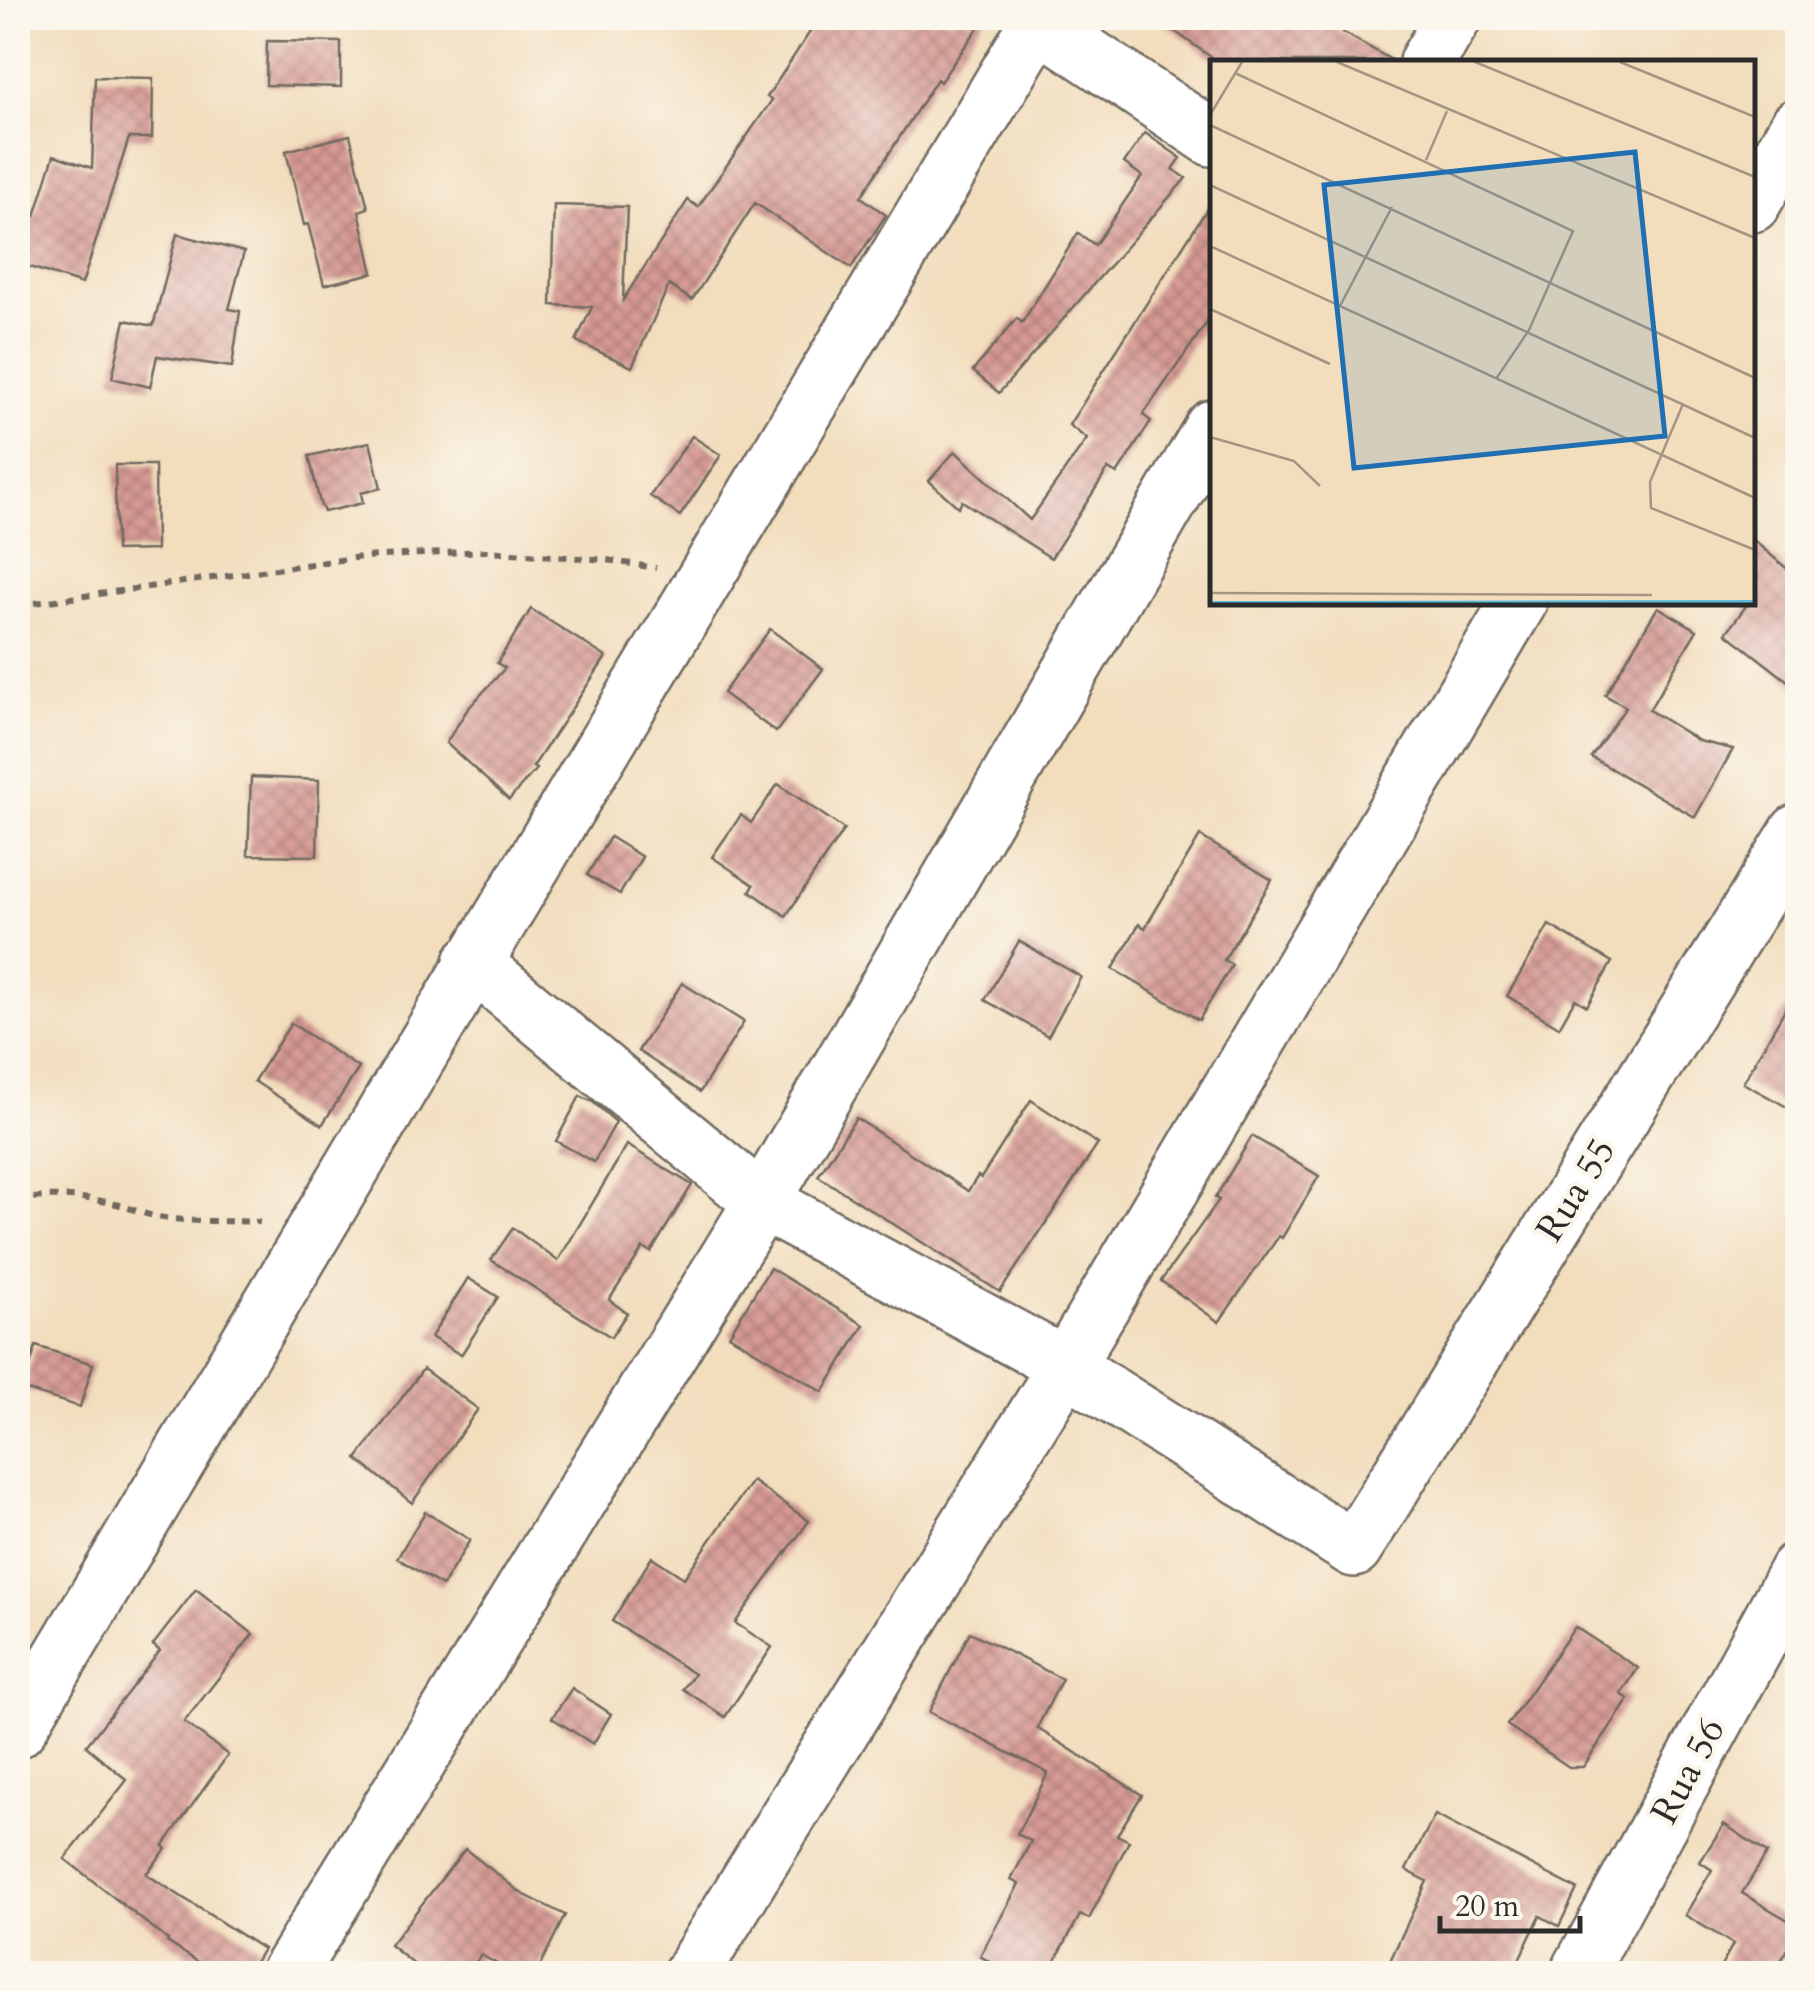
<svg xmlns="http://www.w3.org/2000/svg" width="1815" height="1991" font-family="Cardo,serif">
<defs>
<pattern id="building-cross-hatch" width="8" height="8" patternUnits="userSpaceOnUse" patternTransform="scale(2.5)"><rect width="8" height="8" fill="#d79a94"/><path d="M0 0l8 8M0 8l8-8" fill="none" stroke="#af7e79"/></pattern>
</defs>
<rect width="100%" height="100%" fill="#fbf7ec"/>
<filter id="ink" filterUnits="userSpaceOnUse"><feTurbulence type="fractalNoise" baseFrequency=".01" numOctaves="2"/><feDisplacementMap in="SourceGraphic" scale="20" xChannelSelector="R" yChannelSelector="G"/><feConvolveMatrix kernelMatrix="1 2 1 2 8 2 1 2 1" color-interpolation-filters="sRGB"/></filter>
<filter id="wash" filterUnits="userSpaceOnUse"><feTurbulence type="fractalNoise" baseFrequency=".0048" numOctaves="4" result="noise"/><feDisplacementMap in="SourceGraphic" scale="40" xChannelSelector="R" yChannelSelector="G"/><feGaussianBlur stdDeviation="2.25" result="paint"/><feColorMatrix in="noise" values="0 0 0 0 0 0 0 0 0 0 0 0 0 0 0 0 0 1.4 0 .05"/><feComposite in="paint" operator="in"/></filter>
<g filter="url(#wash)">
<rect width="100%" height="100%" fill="#f2ddbd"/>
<g id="blocks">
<g fill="url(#building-cross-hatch)">
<path d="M819,18H985L940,82L937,79L861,197L886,215L851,268L755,203L692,300L669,285L632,367L576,341L592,307L551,305L554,205L627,207L623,300L688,200L698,207L772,100L767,97Z"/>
<path d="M1156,18H1318L1395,62H1218Z"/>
<path d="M267,41L341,42V87L266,85Z"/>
<path d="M95,77L153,78L152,138H129L82,284L18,263V210L35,216L54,155L92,168Z"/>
<path d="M1145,133L1181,158L1173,169L1186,178L999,393L973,371L1017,318L1022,323L1078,233L1095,245L1142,176L1124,163Z"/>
<path d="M350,135L368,208L359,211L373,273L324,285L308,224L304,225L286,151Z"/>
<path d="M1212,201V315L1143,415L1151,421L1117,474L1108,469L1051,558L962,501L958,507L929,481L955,451L1030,520L1087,439L1069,425Z"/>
<path d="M177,234L244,252L229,309L240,311L232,367L157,356L150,387L112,378L125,320L153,326Z"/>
<path d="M692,436L721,455L680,516L650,496Z"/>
<path d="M370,442L381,488L361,493L363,503L324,512L320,503L309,456Z"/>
<path d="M115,465H155L156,550L116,551Z"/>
<path d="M1752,539L1798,578V689L1726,633L1749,602H1752Z"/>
<path d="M1658,607L1697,630L1649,710L1699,741L1733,749L1695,817L1591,757L1626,707L1605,695Z"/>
<path d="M531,609L606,657L533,767L536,769L509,800L446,743L467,710L505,668L497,663Z"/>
<path d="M770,629L823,669L776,732L723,693Z"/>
<path d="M251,777L319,780L317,856L248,855Z"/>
<path d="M778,784L844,829L786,916L750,891L754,885L712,857L741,815L751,823Z"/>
<path d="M1200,836L1272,880L1224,960L1232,965L1199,1020L1113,969L1139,924L1145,928Z"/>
<path d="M610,837L642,857L620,894L587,875Z"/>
<path d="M1549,925L1612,962L1587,1006L1575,999L1559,1027L1507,996Z"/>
<path d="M1019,941L1081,977L1048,1036L985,1000Z"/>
<path d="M682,983L744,1022L700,1092L638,1051Z"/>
<path d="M1798,986V1113L1743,1083Z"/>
<path d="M291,1023L359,1068L322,1125L254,1081Z"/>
<path d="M580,1096L593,1102L616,1122L594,1162L556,1141Z"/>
<path d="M1031,1100L1098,1144L1000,1292L818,1176L856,1118L968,1191L978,1176L981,1178Z"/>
<path d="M1252,1136L1319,1176L1282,1238L1279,1236L1219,1322L1161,1281L1219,1200L1215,1198Z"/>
<path d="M627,1145L692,1185L651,1252L643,1248L609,1300L627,1313L611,1337L491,1260L513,1228L558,1261Z"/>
<path d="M770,1268L864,1325L823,1392L729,1335Z"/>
<path d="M468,1278L498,1297L461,1355L431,1337Z"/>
<path d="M36,1346L93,1364L80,1407L23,1389Z"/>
<path d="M423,1369L478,1409L412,1503L357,1459Z"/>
<path d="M752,1481L809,1521L735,1623L772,1647L725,1717L683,1689L694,1674L612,1621L652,1557L684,1578Z"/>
<path d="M425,1512L470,1540L442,1586L397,1558Z"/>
<path d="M196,1589L253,1634L184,1722L228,1755L163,1846L166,1849L146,1874L263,1949L248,1974H217L167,1942L168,1940L65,1859L127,1780L86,1746L160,1651L153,1645Z"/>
<path d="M1575,1627L1638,1668L1621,1694L1629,1699L1583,1767H1569L1507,1725Z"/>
<path d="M970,1632L1062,1679L1037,1728L1142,1795L1117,1835L1129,1841L1089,1919L1080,1915L1048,1974H1011L980,1956L1019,1884L1011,1880L1031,1841L1017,1834L1048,1773L929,1712Z"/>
<path d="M572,1688L611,1714L593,1744L552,1718Z"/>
<path d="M1435,1815L1577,1889L1559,1926L1540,1916L1512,1974H1384L1427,1881L1406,1870Z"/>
<path d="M1724,1824L1767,1853L1742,1893L1798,1926V1933L1773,1974H1717L1733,1944L1685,1915L1712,1870L1700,1862Z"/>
<path d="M465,1849L521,1893L565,1915L536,1974H516L481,1955L467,1974H426L390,1945Z"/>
</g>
</g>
</g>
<g filter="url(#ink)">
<use href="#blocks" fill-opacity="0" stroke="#71695e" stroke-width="2.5"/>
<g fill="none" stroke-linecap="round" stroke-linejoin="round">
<g stroke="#71695e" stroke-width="60">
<g id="minor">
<path d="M1038,22L1212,138"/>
<path d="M1427,62L1453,18"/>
<path d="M1752,204L1798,126"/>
<path d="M472,962L762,1202L1066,1366L1354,1549L1798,832"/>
<path d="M18,1729C356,1157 700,588 1041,18"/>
<path d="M288,1974L762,1202L1212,428"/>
<path d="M691,1974L1066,1366L1519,602"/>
<path d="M1578,1974L1798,1569"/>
</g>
</g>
<g stroke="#71695e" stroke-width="6" stroke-dasharray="8 8" stroke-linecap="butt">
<path d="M35,603L361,557L486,551L607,560L656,568"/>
<path d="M18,1201C50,1193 88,1197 120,1205C132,1209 145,1214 158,1217C192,1223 226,1220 260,1222"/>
</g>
<use href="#minor" stroke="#fff" stroke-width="55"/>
</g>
</g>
<g text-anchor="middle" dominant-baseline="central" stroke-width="9" stroke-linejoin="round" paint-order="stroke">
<g font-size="38" fill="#2b2b2b" stroke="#fbf7ec">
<text transform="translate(1576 1190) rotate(-58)">Rua 55</text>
<text transform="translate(1688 1771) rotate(-62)">Rua 56</text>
</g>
</g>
<g transform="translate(1210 60)">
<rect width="545" height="545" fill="#f2ddbd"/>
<path d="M545,540V543H0V541Z" fill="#5abad8"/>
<path fill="none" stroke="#a29683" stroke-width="2.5" d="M127,2L545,178M265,2L545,117M410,2L545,57M25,13L363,171L319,270L286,319M0,55L32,2M0,65L545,318M216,100L237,51M0,125L545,378M0,186L545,438M130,246L182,147M0,249L120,304M473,344L440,422L441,448L545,490M0,377L84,401L110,426M0,533L442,535"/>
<path fill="#1f6fb2" fill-opacity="0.15" stroke="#1f6fb2" stroke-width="5" d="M425,92L455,376L144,408L114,125Z"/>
<rect width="545" height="545" fill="none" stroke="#2b2b2b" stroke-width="5"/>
</g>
<rect width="1815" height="1991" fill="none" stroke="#fbf7ec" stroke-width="60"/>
<path d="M1440 1916v15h140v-15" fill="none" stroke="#2b2b2b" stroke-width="5"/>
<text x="1455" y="1916" font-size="30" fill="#2b2b2b" stroke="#fbf7ec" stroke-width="8" paint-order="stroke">20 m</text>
</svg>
